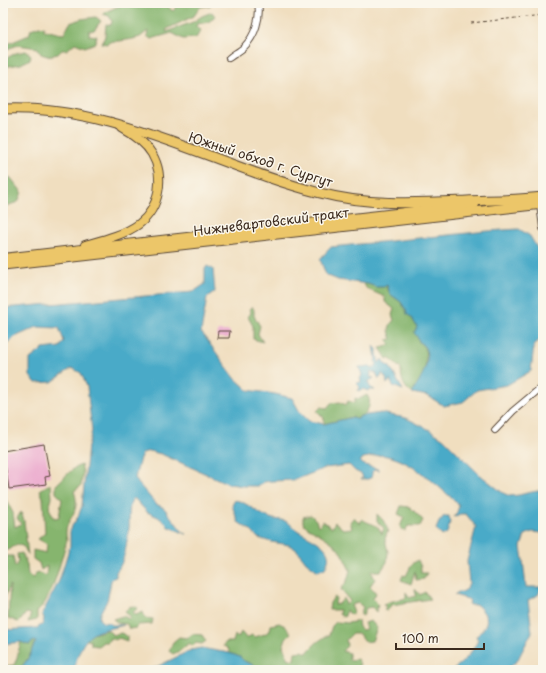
<svg xmlns="http://www.w3.org/2000/svg" width="546" height="673" font-family="'Playpen Sans',sans-serif">
<rect width="100%" height="100%" fill="#fbf7ec"/>
<filter id="ink" filterUnits="userSpaceOnUse"><feTurbulence type="fractalNoise" baseFrequency=".025" numOctaves="2"/><feDisplacementMap in="SourceGraphic" scale="8" xChannelSelector="R" yChannelSelector="G"/><feConvolveMatrix kernelMatrix="1 2 1 2 8 2 1 2 1" color-interpolation-filters="sRGB"/></filter>
<filter id="wash" filterUnits="userSpaceOnUse"><feTurbulence type="fractalNoise" baseFrequency=".012" numOctaves="4" result="noise"/><feDisplacementMap in="SourceGraphic" scale="16" xChannelSelector="R" yChannelSelector="G"/><feGaussianBlur stdDeviation="0.9" result="paint"/><feColorMatrix in="noise" values="0 0 0 0 0 0 0 0 0 0 0 0 0 0 0 0 0 1.4 0 .05"/><feComposite in="paint" operator="in"/></filter>
<g filter="url(#wash)">
<rect width="100%" height="100%" fill="#f0debf"/>
<g fill="#86b56e" stroke="#607046">
<path d="M124,3H167L169,8L173,11L177,7L174,3H213L209,6L200,7L194,16L167,29L166,32L193,22L202,16L212,12L215,16L209,22L197,24L196,27L201,30L196,38L183,39L172,33L151,39L147,36L148,31C146,32 143,35 140,37C135,39 117,42 112,41L106,44L102,43L105,36L106,24L111,25L112,21L109,16L103,14C109,9 117,8 124,3Z"/>
<path d="M96,17L101,21L94,30L89,31V35L97,36L95,43L85,47L75,43L67,50H62L58,54L47,56L41,54L38,48L18,45L4,50L3,46L29,35L31,29L39,26L44,27V30C52,31 57,34 64,34L70,23L81,19Z"/>
<path d="M26,51L31,55L30,59L21,64L3,67V60L16,53Z"/>
<path d="M10,177L22,192L18,202L3,207V181Z"/>
<path d="M363,283C371,284 379,290 386,285L390,294L401,302L406,310L407,314L412,318L417,327V336L419,342L425,348L426,357L425,371L412,393C403,387 401,379 401,369L389,358L387,359L380,348L385,347L390,344L387,340L392,339C388,331 388,326 394,320L392,315L394,309L385,302V297L367,289Z"/>
<path d="M252,306L254,310V316L260,326L258,334L263,342L253,339V326L248,317L251,313L249,309Z"/>
<path d="M367,395C372,403 369,408 364,415L360,416L359,419L353,417L324,424V418L317,411L321,407L327,408L331,403L340,402L346,405L348,401L355,403V398L359,399Z"/>
<path d="M81,465L83,472L81,486L74,491C83,516 61,519 67,540C61,560 52,600 37,612V620L28,622L31,614L26,613L21,620L18,622L8,618L10,585L5,597L3,593V556H13L15,567L18,562L17,554L22,553L27,565L28,575L33,578L37,572L46,576L47,566L41,570L39,563L33,559V550L46,553L47,544L38,539L45,533L43,498L40,490L48,485H51L52,498L49,508L54,518L59,517L62,499L56,493V485L74,468Z"/>
<path d="M3,497L5,498L13,513L15,527L21,524L17,518L21,512L24,521L28,555L24,547L17,544L9,550H3Z"/>
<path d="M401,506L410,507L423,520L420,526H408L405,531L400,527L404,517L398,514Z"/>
<path d="M377,514L383,520L388,530L385,539L388,552L387,562L381,571H371L375,579L370,586L376,593L373,599L378,604L376,612L372,607L366,608L363,616L360,614L363,607L358,603L351,605L354,613L351,615L346,610L345,616L343,617L339,614L340,610H329L330,603L334,597L336,598L335,605L339,604L344,598L346,605L350,601L345,595L341,589L347,581L350,570C341,552 339,546 321,535C314,530 308,529 303,523V517L311,515L316,520L318,526L323,521L332,528L335,522L343,529L352,528L350,522L354,517L360,524L362,519C371,526 376,521 382,534L384,528L377,522Z"/>
<path d="M418,560L421,567V573H427L424,579L416,580L415,571L411,584L401,580L403,575L406,576L412,564Z"/>
<path d="M415,589L420,595L425,592L430,599L391,605L387,611L384,610L386,606L383,605C390,600 398,601 406,598V592L409,598L416,596Z"/>
<path d="M133,606L138,608L133,612L136,615L143,612L145,618L153,619L152,624L138,625L137,628L129,629L127,624L118,623L113,619L123,616L129,619L131,617L125,612L129,607Z"/>
<path d="M358,621L359,627L362,630L366,629L364,623L371,621L377,628L372,641L365,642L359,634H352L346,640L347,646L342,651L349,653V660L357,659L360,664L356,670H265L244,661L240,657L229,653V650L226,647L223,646L226,642H233L235,635L238,638L241,632L247,639L251,635L255,637L265,634L270,630L271,625L279,623L285,626L291,633L286,638L283,647L286,651L287,658L294,660L295,652L302,651L307,653C313,645 320,639 329,635L332,626L336,622L348,623Z"/>
<path d="M108,630L113,635L121,633L127,636V641L119,638L115,640L110,638L108,642H103L98,646L91,645V641L86,640L92,634Z"/>
<path d="M193,634L202,635L206,641L202,644L196,643L193,646L189,643L181,650L173,654L169,651L173,642L179,637L187,638Z"/>
<path d="M34,641L36,642C33,646 32,649 31,653C29,658 23,664 20,670H3V666L14,665C18,658 18,650 21,642L29,645Z"/>
</g>
<g fill="#49aac8" stroke="#426a73">
<path d="M519,229L530,236L539,251L543,264V337L534,345L531,371L507,385L477,390L463,402L444,406L428,396L412,393C419,380 432,364 425,348C424,345 420,344 419,341C417,337 417,336 414,333L417,327L412,318L407,314L406,310L401,302L390,294L387,285L384,287H376L368,284L338,280L326,275L320,259L331,247L488,231Z"/>
<path d="M207,266L213,269L215,292L207,298L201,332L235,378L248,390L275,394L292,398L300,412L309,421L324,424L353,417L358,419L360,416L381,413L406,418L430,430L444,439L479,474L503,493L510,496L519,495L527,493L543,490V533L532,532L525,535L521,547L523,560L526,587H542L538,595L528,600L532,632L517,661L506,670H452C464,662 472,653 478,640L476,636L478,635C490,622 489,617 477,605H469L470,601L468,599L454,595L458,592H462L467,589L469,583L467,561L476,527L466,514H460L454,517L457,512L459,506L456,502C438,486 412,461 387,456C380,454 370,457 363,458L360,462L362,464L378,469L379,471L375,469L372,472V477L368,479H361L363,477L361,474L355,471L349,465L325,468L295,480L272,481L264,482L259,486H244L229,484L161,454L149,451L143,453L140,458L135,478L138,483L156,504L164,508L182,531L187,534C180,533 174,527 168,527L167,524L158,517L147,512L134,498C127,505 130,519 129,528C127,541 125,563 116,572V577C113,578 112,578 111,581C110,586 109,592 108,597C106,606 100,609 99,619L104,623L108,622L111,625H124C115,628 100,629 93,634C82,640 76,659 74,670H20C23,664 29,658 31,653C32,649 33,646 36,642L34,641L29,645L21,642L3,644V630L37,628L43,624L44,618L42,614L59,581L70,546V529L78,517L82,506L88,446L92,431L87,387L81,373L72,368L52,382L36,383L30,376V359L43,349L60,347L64,341L59,328L37,327L15,337L3,346V308L193,292L205,284V269Z"/>
<path d="M374,346L377,349V354L379,363L382,359L385,364L390,367L403,390L393,386L390,380L387,384L386,378L382,373L381,377L379,379L376,373L370,371L371,374L370,377L374,378L368,382L370,387L375,390H369L368,391L363,389L358,391L360,387L356,383L361,382L360,379L362,375L359,367L370,366L372,369L375,367L377,364L375,361L376,358Z"/>
<path d="M235,500C248,502 257,514 270,518C274,520 280,519 285,521C289,522 293,527 297,530C311,539 338,547 325,568L318,571L306,562L297,550L289,545L272,542L258,538L250,530L238,522L232,505Z"/>
<path d="M444,516H449L450,523L447,533L442,536L436,529L439,522Z"/>
<path d="M201,648L229,653L240,657L244,661L265,670H150L191,650Z"/>
</g>
<g id="blocks">
<g fill="#eba9cd">
<path d="M218,331H230L229,338H217Z"/>
<path d="M44,444L50,476L45,477L46,484L9,489L3,451Z"/>
</g>
</g>
</g>
<g filter="url(#ink)">
<use href="#blocks" fill-opacity="0" stroke="#564536" stroke-width="1"/>
<g fill="none" stroke-linecap="round" stroke-linejoin="round">
<g stroke="#564536" stroke-width="8">
<g id="minor">
<path d="M229,58C234,54 240,51 244,47C255,36 261,18 258,3"/>
<path d="M540,204L543,228"/>
<path d="M495,430L513,411L543,386"/>
</g>
</g>
<g stroke="#564536" stroke-width="10">
<g id="major">
<path d="M85,245C103,240 124,235 139,224C160,208 165,176 152,154C145,142 133,134 122,128"/>
<path d="M3,258L475,204"/>
</g>
</g>
<g stroke="#564536" stroke-width="11">
<g id="highway">
<path d="M3,109C115,104 214,166 320,193C369,206 418,203 467,201C492,200 518,200 543,197"/>
<path d="M3,265L543,204"/>
</g>
</g>
<path stroke="#564536" stroke-width="1" stroke-dasharray="3 3" stroke-linecap="butt" d="M471,23L543,15"/>
<use href="#minor" stroke="#fff" stroke-width="6"/>
<use href="#major" stroke="#ecc669" stroke-width="8"/>
<use href="#highway" stroke="#ecc669" stroke-width="9"/>
</g>
</g>
<g text-anchor="middle" dominant-baseline="central" stroke-width="3" stroke-linejoin="round" paint-order="stroke">
<g font-size="13" fill="#3b2a1e" stroke="#fbf7ec">
<text transform="translate(261 159) rotate(18)">Южный обход г. Сургут</text>
<text transform="translate(271 221) rotate(-7)">Нижневартовский тракт</text>
</g>
</g>
<rect width="546" height="673" fill="none" stroke="#fbf7ec" stroke-width="16"/>
<path d="M396 643v6h88v-6" fill="none" stroke="#3b2a1e" stroke-width="2"/>
<text x="402" y="643" font-size="12" fill="#3b2a1e" stroke="#fbf7ec" stroke-width="3" paint-order="stroke">100 m</text>
</svg>
